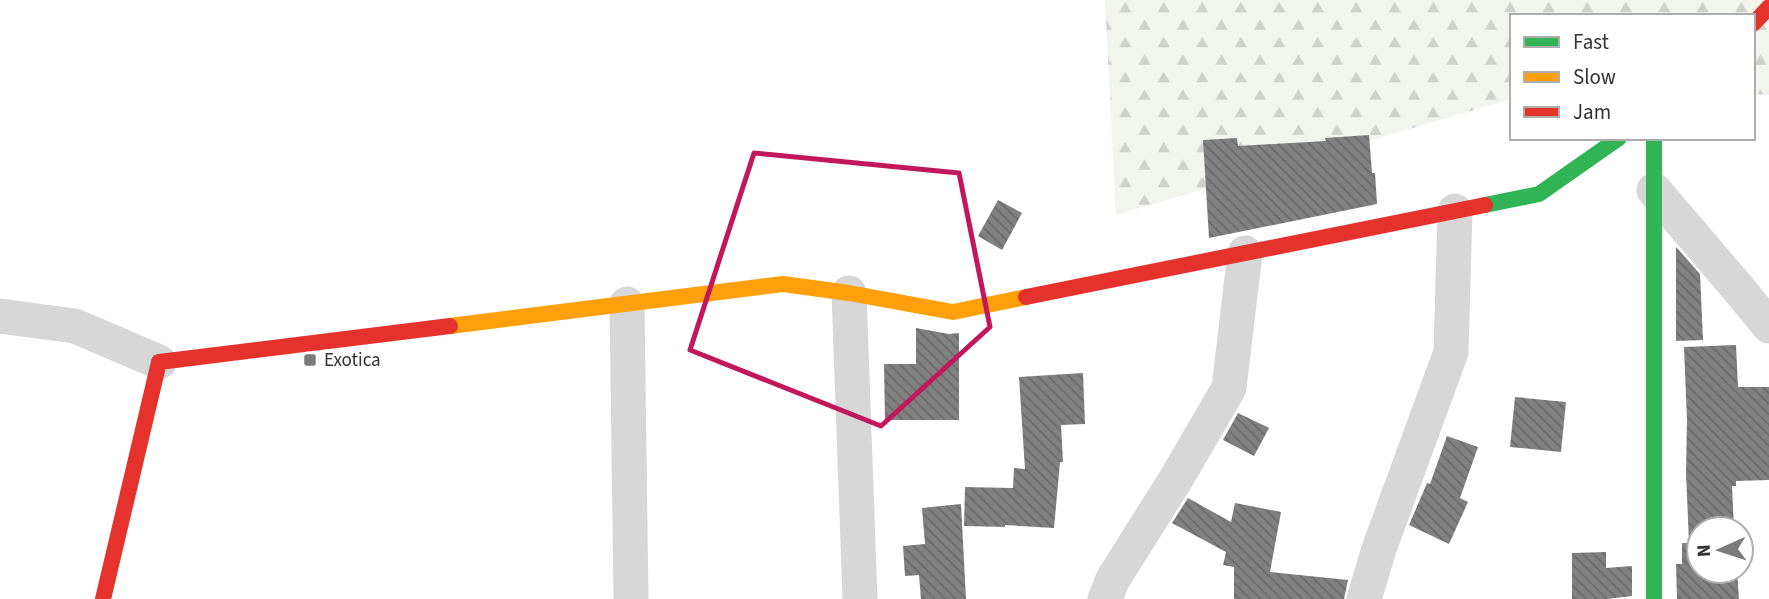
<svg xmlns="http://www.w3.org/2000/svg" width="1769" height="599" font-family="'Source Sans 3',sans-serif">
<defs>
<pattern id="forest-firs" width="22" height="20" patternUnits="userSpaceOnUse" patternTransform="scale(1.75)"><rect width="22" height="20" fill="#f1f5ed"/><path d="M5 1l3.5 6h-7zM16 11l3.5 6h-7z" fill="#cfd2cc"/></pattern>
<pattern id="building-back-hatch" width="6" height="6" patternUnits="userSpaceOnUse" patternTransform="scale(1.75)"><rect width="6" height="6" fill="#818181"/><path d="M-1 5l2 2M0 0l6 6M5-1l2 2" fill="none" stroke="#6a6a6a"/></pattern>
</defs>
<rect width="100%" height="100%" fill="#fff"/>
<path fill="url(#forest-firs)" d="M1105,0H1769V95L1753,94V16H1512V99L1116,215Z"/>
<g fill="url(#building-back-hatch)">
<path d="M1369,135L1372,173H1375L1377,204L1209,238L1203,140L1237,138L1238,146L1326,141L1325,138Z"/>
<path d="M998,200L1022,213L1002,250L978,236Z"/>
<path d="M1676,247L1700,274L1703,340L1676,341Z"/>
<path d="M916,328L949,334L959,333V420H885L884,364H916Z"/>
<path d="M1736,345L1738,387H1769V480L1736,481V486H1732L1734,529H1699V571H1737L1739,599H1677L1676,564H1682V543H1689L1686,473L1687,419L1684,347Z"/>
<path d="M1083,373L1085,424L1061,425L1063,462H1060L1054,528L1005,525V527L964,526L965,487L1013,488L1014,468L1025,469L1019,377Z"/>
<path d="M1515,397L1566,402L1561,452L1510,447Z"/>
<path d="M1238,413L1269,428L1254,456L1223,440Z"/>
<path d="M1447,436L1478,447L1460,498L1468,502L1449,544L1409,525L1427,483L1430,484Z"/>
<path d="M1188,498L1231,522L1235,503L1281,512L1270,572L1348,580L1344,599H1234V567L1223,565L1226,552L1172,523Z"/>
<path d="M961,504L966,599H921L919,575L905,576L903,546L925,544L922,508Z"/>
<path d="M1606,552V568L1632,566V596L1607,599H1572V553Z"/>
</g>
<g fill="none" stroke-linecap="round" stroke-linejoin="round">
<g stroke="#d7d7d7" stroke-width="35">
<path d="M1654,190L1737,287L1769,326"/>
<path d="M849,293L860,599"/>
<path d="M627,304L631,599"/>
<path d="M0,316L75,326L159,362"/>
<path d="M1105,599L1113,579L1176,479L1229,388L1245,253"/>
<path d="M1364,599L1379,549L1451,352L1455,211"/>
</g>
<g stroke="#30b455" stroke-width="16">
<path d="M1654,138V599"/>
<path d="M1485,205L1539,194L1619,138"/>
</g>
<path stroke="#ff9f0a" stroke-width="16" d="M450,326L783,284L849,293L953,312L1026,297"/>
<g stroke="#e5322d" stroke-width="16">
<path d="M1753,24L1769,7"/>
<path d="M1026,297L1485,205"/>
<path d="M103,599L159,362L450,326"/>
</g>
</g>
<path fill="none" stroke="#c2185b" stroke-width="5" stroke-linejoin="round" d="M754,153L959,173L990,327L881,426L690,350Z"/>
<rect fill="#7a7a7a" stroke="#fff" stroke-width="2.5" x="303" y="353" width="14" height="14" rx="3.5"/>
<g text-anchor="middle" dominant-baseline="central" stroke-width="7" stroke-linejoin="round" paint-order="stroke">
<g font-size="19" fill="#333" stroke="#fff" text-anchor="start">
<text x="324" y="360">Exotica</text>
</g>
</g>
<rect x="1510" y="14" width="245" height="126" fill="#ffffff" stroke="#adadad" stroke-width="2"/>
<rect x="1524" y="37" width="35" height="10" fill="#30b455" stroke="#adadad" stroke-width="2"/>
<text x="1573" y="49" font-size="21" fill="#333333">Fast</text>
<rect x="1524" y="72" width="35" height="10" fill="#ff9f0a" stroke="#adadad" stroke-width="2"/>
<text x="1573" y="84" font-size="21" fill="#333333">Slow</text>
<rect x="1524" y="107" width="35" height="10" fill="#e5322d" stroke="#adadad" stroke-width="2"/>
<text x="1573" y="119" font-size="21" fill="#333333">Jam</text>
<g transform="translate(1720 550) rotate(267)"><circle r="33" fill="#ffffff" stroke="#adadad" stroke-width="2"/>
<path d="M0-5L12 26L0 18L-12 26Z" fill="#7a7a7a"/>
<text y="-10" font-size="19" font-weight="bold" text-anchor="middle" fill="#333333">N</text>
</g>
</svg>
